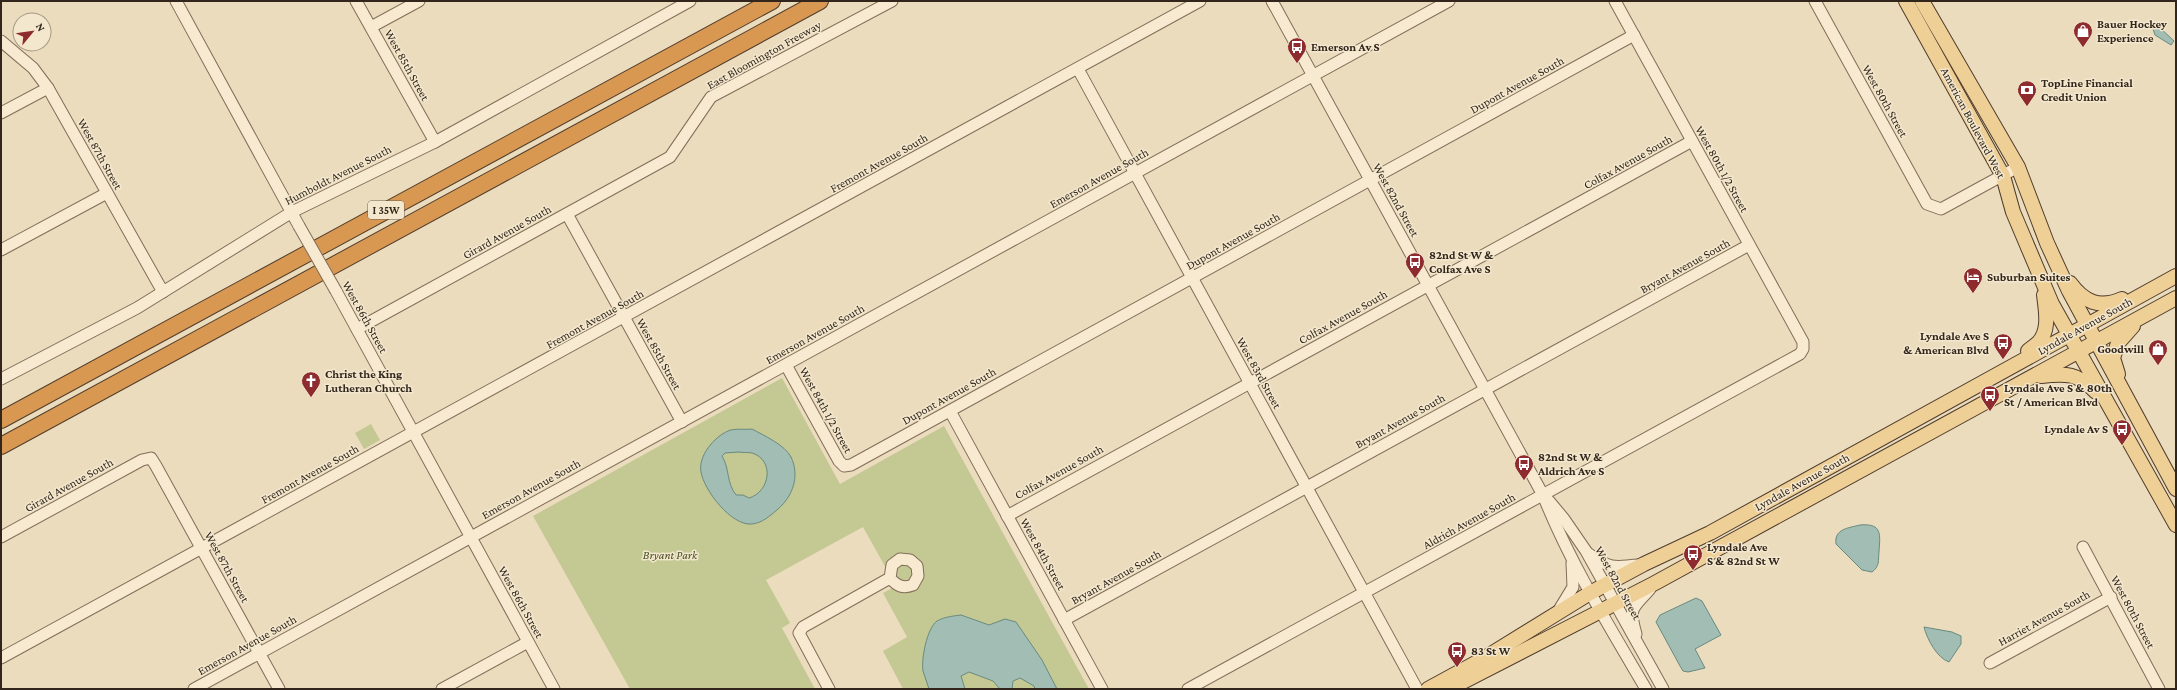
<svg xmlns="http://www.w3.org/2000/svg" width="2177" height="690" font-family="'Crimson Pro',serif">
<rect width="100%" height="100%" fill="#ebdcbe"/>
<g fill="#c4c893">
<path d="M782,378L840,484L944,426L1089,689H903L883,651L907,637L883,593L896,586L863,527L766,580L790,623L782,628L815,689H630L533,516Z"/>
<path d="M371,424L380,440L364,449L355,433Z"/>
</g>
<g fill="#a1bdb4" stroke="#698a80" fill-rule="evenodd">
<path d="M2157,25L2174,41L2171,45L2155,35L2153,29Z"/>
<path d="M752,429C763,435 785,445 791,457C800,476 793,496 778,509C770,516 762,523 752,524C731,526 704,490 701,472C698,456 714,437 728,431C734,428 745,430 752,429ZM739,452C743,453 748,452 752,453C775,460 770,492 749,498L743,495H736C726,482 730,469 722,456L725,453Z"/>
<path d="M1860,525C1883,523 1880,535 1879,552C1878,561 1880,566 1872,572L1862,570L1836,544C1834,529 1848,528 1860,525Z"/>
<path d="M1696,598L1702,601L1721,635L1695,649L1705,668L1688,672L1683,671L1680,666L1656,622L1660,615Z"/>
<path d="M961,615L989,625L1005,619L1016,622L1042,660L1057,689H1035L1034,686L1020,678L1013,681L1012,689H1000L993,681L969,672L961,676L965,689H929C927,683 925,677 923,671C921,659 927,628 937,621C944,617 953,616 961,615Z"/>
<path d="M1924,627L1952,632L1961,636V644L1949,662C1937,658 1927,639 1924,627Z"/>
</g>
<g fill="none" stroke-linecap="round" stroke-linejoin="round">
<g stroke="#826d58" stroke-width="13">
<g id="minor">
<path d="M176,1L299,226"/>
<path d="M356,1L435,142"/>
<path d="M1272,1L1543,495C1570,563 1609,626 1646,689"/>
<path d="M1815,1L1927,204L1941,209L2018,167"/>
<path d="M371,27L419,1"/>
<path d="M1,41L33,68L48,88L163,292"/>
<path d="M1078,69L1417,689"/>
<path d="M1,113L48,88"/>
<path d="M567,214L682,422"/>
<path d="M1,250L107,193"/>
<path d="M336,291L554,689"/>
<path d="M357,329L670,157L711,97L892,1"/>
<path d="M786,365L839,461L844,466L851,465L1634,35"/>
<path d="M1,379L137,308L292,212L435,142L690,1"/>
<path d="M950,411L1102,689"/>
<path d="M1549,501L1564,519L1586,551L1663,689"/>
<path d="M1007,516L1692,141"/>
<path d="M1,537L142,460L151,458L156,466L279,689"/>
<path d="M2083,547L2159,689"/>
<path d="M1589,554C1608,568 1614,568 1637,565"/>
<path d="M1559,610L1573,587L1572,563"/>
<path d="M1064,620L1749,245"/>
<path d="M1636,634C1628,606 1633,609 1650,589"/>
<path d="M1,658L1200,1"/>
<path d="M1990,663L2111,597"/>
<path d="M194,689L1449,1"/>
<path d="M442,689L528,642"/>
<path d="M829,689L799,633L803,627L890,578C897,586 903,589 913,585L918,576L917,566L910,560L900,559L892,565L890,578"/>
<path d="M1188,689L1800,354L1803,349V342L1615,1"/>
</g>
</g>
<g stroke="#503c2c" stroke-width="16">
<g id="major">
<path d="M1906,1L2003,176L2013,212L2052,304L2176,525"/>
<path d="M1922,1L2018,167L2047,243L2069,291L2176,489"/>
<path d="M2070,283C2084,302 2099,309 2122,299"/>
<path d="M2028,351C2031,348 2035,346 2038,343C2050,331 2046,311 2044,295"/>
<path d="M2118,374L2113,358L2118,343L2133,326"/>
<path d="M2041,376C2066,373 2078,373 2096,392"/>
<path d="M1428,689L1483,659L1590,593L1644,564L1710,533L2176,276"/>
<path d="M1449,689L1655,583L2176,298"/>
</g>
</g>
<g stroke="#503c2c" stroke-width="18">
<g id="highway">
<path d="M1,420L772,1"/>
<path d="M1,446L820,1"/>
</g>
</g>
<use href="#minor" stroke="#f7ead0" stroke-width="11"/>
<use href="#major" stroke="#eecf96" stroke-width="14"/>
<use href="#highway" stroke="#d89851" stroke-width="16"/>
<g stroke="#826d58" stroke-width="13" stroke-linecap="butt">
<path id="minor-bridge" d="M299,226L336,291"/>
</g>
<use href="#minor-bridge" stroke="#f7ead0" stroke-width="11"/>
</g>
<defs>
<g id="shop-pin" transform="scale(1)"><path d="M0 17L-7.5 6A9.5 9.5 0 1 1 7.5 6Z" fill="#8e2b2f" stroke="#f3e7cd"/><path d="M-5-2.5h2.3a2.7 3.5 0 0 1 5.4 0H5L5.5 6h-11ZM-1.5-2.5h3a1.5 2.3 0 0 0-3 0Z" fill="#fff"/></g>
<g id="bus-pin" transform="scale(1)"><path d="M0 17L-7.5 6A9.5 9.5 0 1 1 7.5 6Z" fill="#8e2b2f" stroke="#f3e7cd"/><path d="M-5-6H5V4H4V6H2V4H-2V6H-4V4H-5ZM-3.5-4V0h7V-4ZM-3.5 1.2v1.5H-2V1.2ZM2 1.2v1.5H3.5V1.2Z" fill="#fff"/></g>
<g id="bank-pin" transform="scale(1)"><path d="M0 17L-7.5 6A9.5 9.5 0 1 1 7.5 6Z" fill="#8e2b2f" stroke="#f3e7cd"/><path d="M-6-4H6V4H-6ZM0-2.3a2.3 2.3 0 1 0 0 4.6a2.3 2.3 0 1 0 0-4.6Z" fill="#fff"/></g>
<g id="hotel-pin" transform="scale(1)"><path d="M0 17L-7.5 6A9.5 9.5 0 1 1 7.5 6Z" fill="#8e2b2f" stroke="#f3e7cd"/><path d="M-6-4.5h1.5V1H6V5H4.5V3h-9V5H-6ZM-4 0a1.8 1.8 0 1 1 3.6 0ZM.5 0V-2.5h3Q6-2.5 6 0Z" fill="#fff"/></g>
<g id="church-pin" transform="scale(1)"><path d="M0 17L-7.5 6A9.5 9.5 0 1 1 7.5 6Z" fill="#8e2b2f" stroke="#f3e7cd"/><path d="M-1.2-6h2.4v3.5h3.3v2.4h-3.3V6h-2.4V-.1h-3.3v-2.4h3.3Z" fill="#fff"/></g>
</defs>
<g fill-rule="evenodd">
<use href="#shop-pin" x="2083" y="31"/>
<use href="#bus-pin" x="1297" y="47"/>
<use href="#bank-pin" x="2027" y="90"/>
<use href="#bus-pin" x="1415" y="262"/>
<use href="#hotel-pin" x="1973" y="277"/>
<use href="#bus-pin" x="2003" y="343"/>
<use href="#shop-pin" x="2158" y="349"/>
<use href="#church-pin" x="311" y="381"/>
<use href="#bus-pin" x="1990" y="395"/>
<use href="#bus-pin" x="2122" y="429"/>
<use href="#bus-pin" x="1524" y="464"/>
<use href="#bus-pin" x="1693" y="554"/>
<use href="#bus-pin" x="1457" y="651"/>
</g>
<g text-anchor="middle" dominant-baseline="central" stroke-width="3" stroke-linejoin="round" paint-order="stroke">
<rect fill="#f3e7cd" stroke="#6c6051" stroke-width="1" x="368" y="201" width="36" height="18" rx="3"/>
<g font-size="11" font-weight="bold" fill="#32261c">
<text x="386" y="210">I 35W</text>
</g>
<g font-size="12" font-weight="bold" fill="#32261c" stroke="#f3e7cd" text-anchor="start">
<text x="2097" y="24">Bauer Hockey<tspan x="2097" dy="14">Experience</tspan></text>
<text x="1311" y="47">Emerson Av S</text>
<text x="2041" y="83">TopLine Financial<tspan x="2041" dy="14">Credit Union</tspan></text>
<text x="1429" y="255">82nd St W &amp;<tspan x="1429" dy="14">Colfax Ave S</tspan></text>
<text x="1987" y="277">Suburban Suites</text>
<text x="1989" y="336" text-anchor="end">Lyndale Ave S<tspan x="1989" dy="14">&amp; American Blvd</tspan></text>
<text x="2144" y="349" text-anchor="end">Goodwill</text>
<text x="325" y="374">Christ the King<tspan x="325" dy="14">Lutheran Church</tspan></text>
<text x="2004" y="388">Lyndale Ave S &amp; 80th<tspan x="2004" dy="14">St / American Blvd</tspan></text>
<text x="2108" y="429" text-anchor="end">Lyndale Av S</text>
<text x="1538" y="457">82nd St W &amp;<tspan x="1538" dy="14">Aldrich Ave S</tspan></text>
<text x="1707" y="547">Lyndale Ave<tspan x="1707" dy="14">S &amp; 82nd St W</tspan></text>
<text x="1471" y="651">83 St W</text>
</g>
<g font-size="12" fill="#32261c" stroke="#f3e7cd">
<text transform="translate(764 55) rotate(-29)">East Bloomington Freeway</text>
<text transform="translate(407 65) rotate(61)">West 85th Street</text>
<text transform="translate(1517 85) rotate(-29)">Dupont Avenue South</text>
<text transform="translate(1885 101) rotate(61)">West 80th Street</text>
<text transform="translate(1973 123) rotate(62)">American Boulevard West</text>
<text transform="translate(100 154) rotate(61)">West 87th Street</text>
<text transform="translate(1628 162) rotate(-29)">Colfax Avenue South</text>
<text transform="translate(879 163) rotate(-29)">Fremont Avenue South</text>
<text transform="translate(1722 169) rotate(61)">West 80th 1/2 Street</text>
<text transform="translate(338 175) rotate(-27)">Humboldt Avenue South</text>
<text transform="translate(1099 178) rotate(-29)">Emerson Avenue South</text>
<text transform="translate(1396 200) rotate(61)">West 82nd Street</text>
<text transform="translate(507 232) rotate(-29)">Girard Avenue South</text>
<text transform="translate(1233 241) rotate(-29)">Dupont Avenue South</text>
<text transform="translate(1685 266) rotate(-29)">Bryant Avenue South</text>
<text transform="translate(365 317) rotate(61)">West 86th Street</text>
<text transform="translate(1343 317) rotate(-29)">Colfax Avenue South</text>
<text transform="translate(595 319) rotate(-29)">Fremont Avenue South</text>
<text transform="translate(2085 326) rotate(-29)">Lyndale Avenue South</text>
<text transform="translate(815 334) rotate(-29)">Emerson Avenue South</text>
<text transform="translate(659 354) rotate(61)">West 85th Street</text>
<text transform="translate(1259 373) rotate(61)">West 83rd Street</text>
<text transform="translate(949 396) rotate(-29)">Dupont Avenue South</text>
<text transform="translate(826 410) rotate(61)">West 84th 1/2 Street</text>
<text transform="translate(1400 421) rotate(-29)">Bryant Avenue South</text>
<text transform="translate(1059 472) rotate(-29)">Colfax Avenue South</text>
<text transform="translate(310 474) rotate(-29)">Fremont Avenue South</text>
<text transform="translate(1802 482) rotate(-29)">Lyndale Avenue South</text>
<text transform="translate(69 485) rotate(-29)">Girard Avenue South</text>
<text transform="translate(531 489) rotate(-29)">Emerson Avenue South</text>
<text transform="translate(1469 521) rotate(-29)">Aldrich Avenue South</text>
<text transform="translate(1043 554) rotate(61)">West 84th Street</text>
<text transform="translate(227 567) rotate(61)">West 87th Street</text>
<text transform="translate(1116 577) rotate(-29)">Bryant Avenue South</text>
<text transform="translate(1618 583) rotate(61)">West 82nd Street</text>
<text transform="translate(521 602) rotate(61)">West 86th Street</text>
<text transform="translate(2133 612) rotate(62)">West 80th Street</text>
<text transform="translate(2044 618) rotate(-29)">Harriet Avenue South</text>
<text transform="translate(247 645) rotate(-29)">Emerson Avenue South</text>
</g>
<g font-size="12" font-style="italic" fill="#454e23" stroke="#f3e7cd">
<text x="670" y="555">Bryant Park</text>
</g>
</g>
<rect width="2177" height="690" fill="none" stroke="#32261c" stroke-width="4"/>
<g transform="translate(32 32) rotate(61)"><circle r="19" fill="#f3e7cd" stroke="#a69a86"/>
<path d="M0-3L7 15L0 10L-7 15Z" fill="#8e2b2f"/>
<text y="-6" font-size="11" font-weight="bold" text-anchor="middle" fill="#32261c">N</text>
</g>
</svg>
